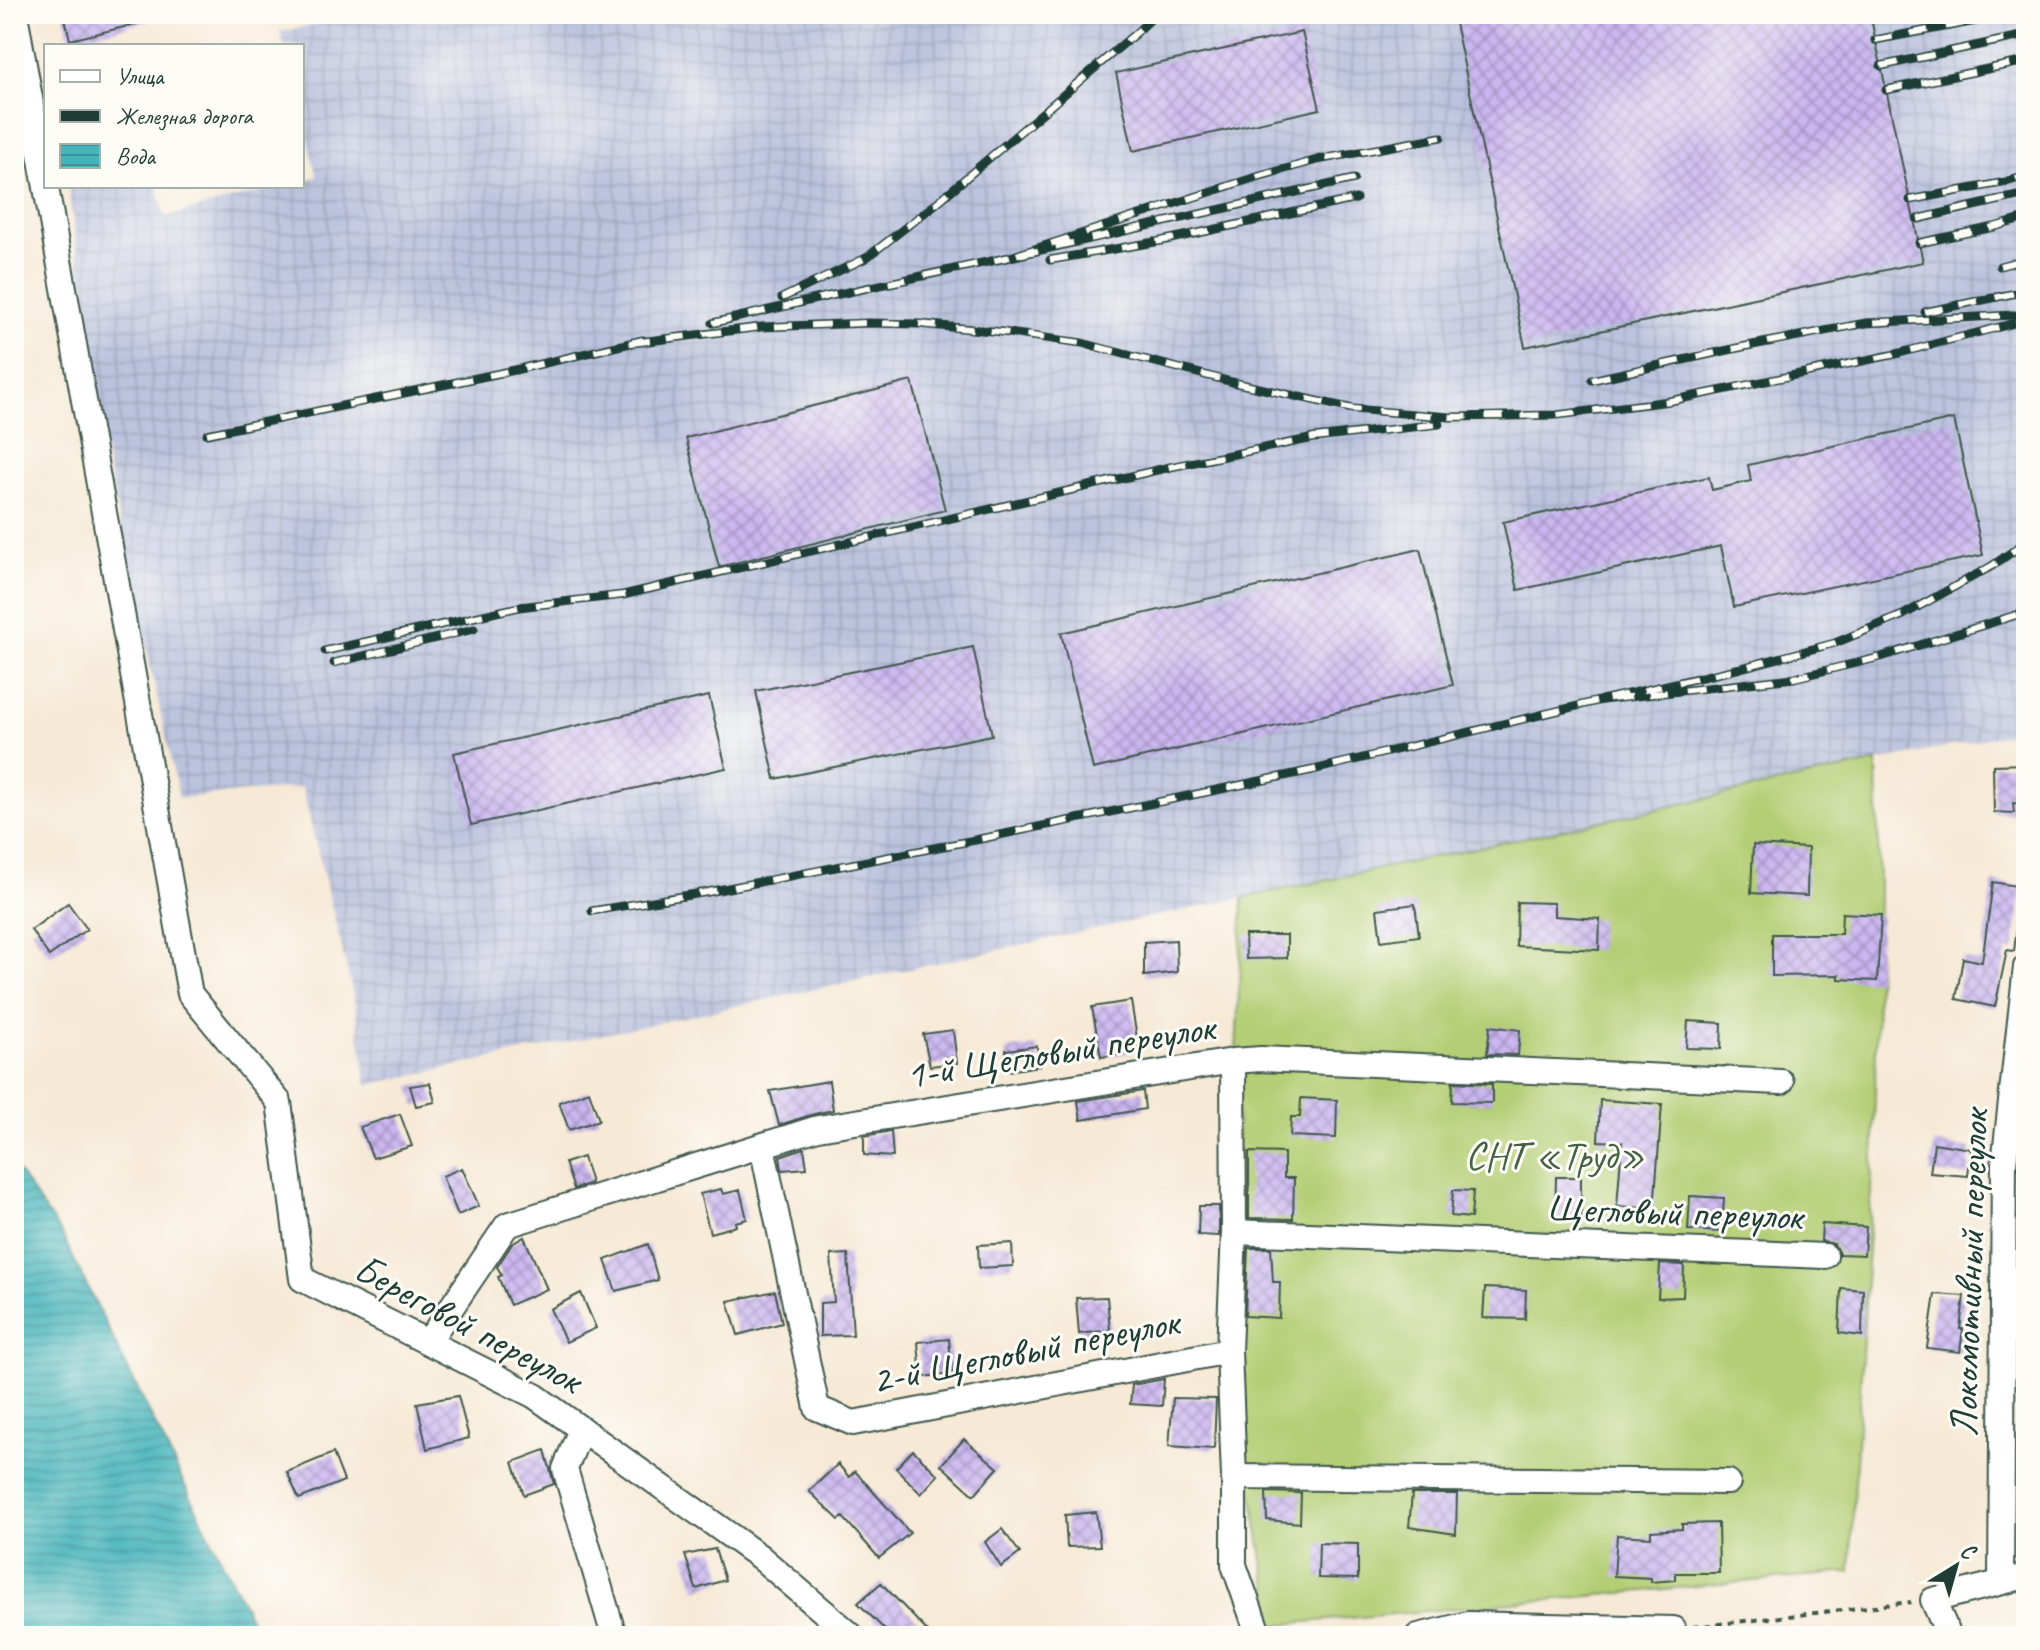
<svg xmlns="http://www.w3.org/2000/svg" width="2040" height="1650" font-family="Caveat,sans-serif">
<defs>
<pattern id="industrial-grid" width="8" height="8" patternUnits="userSpaceOnUse" patternTransform="scale(2)"><rect width="8" height="8" fill="#bcc3de"/><path d="M0 4h8M4 0v8" fill="none" stroke="#a1a8bf"/></pattern>
<pattern id="water-rules" width="6" height="5" patternUnits="userSpaceOnUse" patternTransform="scale(2)"><rect width="6" height="5" fill="#44b4bb"/><path d="M0 2.5h6" fill="none" stroke="#389499"/></pattern>
<pattern id="building-cross-hatch" width="8" height="8" patternUnits="userSpaceOnUse" patternTransform="scale(2)"><rect width="8" height="8" fill="#cbb7f0"/><path d="M0 0l8 8M0 8l8-8" fill="none" stroke="#a496c3"/></pattern>
</defs>
<rect width="100%" height="100%" fill="#fdfcf7"/>
<filter id="ink" filterUnits="userSpaceOnUse"><feTurbulence type="fractalNoise" baseFrequency=".0125" numOctaves="2"/><feDisplacementMap in="SourceGraphic" scale="16" xChannelSelector="R" yChannelSelector="G"/><feConvolveMatrix kernelMatrix="1 2 1 2 8 2 1 2 1" color-interpolation-filters="sRGB"/></filter>
<filter id="wash" filterUnits="userSpaceOnUse"><feTurbulence type="fractalNoise" baseFrequency=".006" numOctaves="4" result="noise"/><feDisplacementMap in="SourceGraphic" scale="32" xChannelSelector="R" yChannelSelector="G"/><feGaussianBlur stdDeviation="1.8" result="paint"/><feColorMatrix in="noise" values="0 0 0 0 0 0 0 0 0 0 0 0 0 0 0 0 0 1.4 0 .05"/><feComposite in="paint" operator="in"/></filter>
<g filter="url(#wash)">
<rect width="100%" height="100%" fill="#f6e9d5"/>
<path fill="url(#industrial-grid)" d="M363,14H2026V730L367,1085L353,994L302,787L179,798L107,464L68,186H157L165,217L284,186H302V181L317,177L302,117V46H284L280,32Z"/>
<path fill="#b4ce74" stroke="#6a8654" stroke-width="2" d="M1877,762L1879,892L1874,1139L1850,1572L1274,1625L1251,1487L1241,1469L1236,1053L1243,898Z"/>
<path fill="url(#water-rules)" stroke="#327878" stroke-width="2" d="M14,1166L61,1233L259,1636H14Z"/>
<g id="blocks">
<g fill="url(#building-cross-hatch)">
<path d="M64,14H148L149,21L70,40Z"/>
<path d="M1453,14H1870L1923,262L1525,347Z"/>
<path d="M1302,32L1320,109L1133,151L1116,73Z"/>
<path d="M912,381L945,510L719,567L686,438Z"/>
<path d="M1954,419L1983,555L1734,607L1721,546L1518,590L1503,522L1709,477L1712,490L1751,481L1748,465Z"/>
<path d="M1420,549L1453,685L1093,769L1061,633Z"/>
<path d="M973,647L992,735L775,779L756,691Z"/>
<path d="M709,696L726,768L471,825L454,753Z"/>
<path d="M2026,764V804L2013,803L2014,813L1994,812L1993,765Z"/>
<path d="M1753,845L1808,848L1807,896L1751,893Z"/>
<path d="M1993,882L2022,887L2014,951L2007,950L1995,1007L1956,999L1963,958L1982,962Z"/>
<path d="M1517,902L1554,903V916L1600,919L1599,950L1516,946Z"/>
<path d="M68,903L87,929L49,956L31,930Z"/>
<path d="M1415,904L1419,936L1381,941L1377,909Z"/>
<path d="M1842,913L1881,915L1877,981L1839,979V975L1772,976V934H1841Z"/>
<path d="M1245,935H1287V958L1246,959Z"/>
<path d="M1176,940L1177,972L1144,976V942Z"/>
<path d="M1131,1001L1139,1051L1101,1057L1092,1007Z"/>
<path d="M1688,1021L1722,1023L1721,1049L1686,1048Z"/>
<path d="M1490,1026L1520,1030L1518,1055L1487,1054Z"/>
<path d="M953,1030L957,1063L930,1066L923,1034Z"/>
<path d="M1037,1046L1039,1066L1008,1071L1006,1050Z"/>
<path d="M829,1081L833,1110L814,1114L779,1125L770,1091Z"/>
<path d="M1453,1082L1492,1084V1103L1452,1102Z"/>
<path d="M430,1083L435,1102L416,1106L410,1086Z"/>
<path d="M589,1091L599,1120L569,1130L559,1102Z"/>
<path d="M1143,1091L1145,1109L1081,1120L1078,1101Z"/>
<path d="M1301,1098L1337,1100L1336,1138L1290,1136L1291,1117H1300Z"/>
<path d="M1600,1100L1662,1104L1654,1209L1617,1206L1622,1142L1598,1141Z"/>
<path d="M400,1114L412,1146L373,1158L360,1127Z"/>
<path d="M891,1131L893,1157L864,1155V1136Z"/>
<path d="M1934,1143L1971,1149L1968,1176L1930,1173Z"/>
<path d="M804,1148L807,1168L782,1170L780,1156Z"/>
<path d="M1249,1152L1284,1153V1178H1294L1293,1219L1249,1218Z"/>
<path d="M583,1157L591,1183L574,1189L565,1163Z"/>
<path d="M462,1168L479,1206L458,1215L442,1176Z"/>
<path d="M1556,1177H1581V1218H1555Z"/>
<path d="M721,1189L723,1194L740,1190L747,1219L735,1222L736,1226L710,1233L700,1194Z"/>
<path d="M1453,1190L1473,1191L1471,1218L1451,1216Z"/>
<path d="M1690,1196L1724,1198L1722,1232L1688,1230Z"/>
<path d="M1199,1206H1219V1236L1198,1235Z"/>
<path d="M1822,1224L1866,1227L1864,1255L1839,1254L1834,1244L1821,1241Z"/>
<path d="M524,1237L547,1289L510,1305L498,1277L502,1275L497,1267L512,1244Z"/>
<path d="M1012,1243L1013,1266L979,1268L978,1245Z"/>
<path d="M648,1244L658,1280L616,1291L605,1260Z"/>
<path d="M1248,1248H1271L1273,1282H1280L1279,1318L1245,1316Z"/>
<path d="M848,1254L853,1335L820,1336V1303L834,1302L831,1255Z"/>
<path d="M1660,1264L1684,1265L1683,1297L1658,1298Z"/>
<path d="M1485,1288L1526,1290L1525,1319L1483,1318Z"/>
<path d="M1841,1288L1863,1290L1862,1336L1839,1333Z"/>
<path d="M775,1291L782,1323L738,1335L728,1301Z"/>
<path d="M581,1293L596,1328L566,1342L550,1309Z"/>
<path d="M1935,1294L1964,1296L1960,1329H1963L1960,1352L1927,1348Z"/>
<path d="M1107,1297L1110,1330L1079,1334L1076,1298Z"/>
<path d="M949,1339L952,1374L921,1377L918,1342Z"/>
<path d="M1164,1379L1162,1406L1130,1404L1132,1385Z"/>
<path d="M458,1396L469,1438L427,1449L417,1403Z"/>
<path d="M1173,1398L1216,1399L1214,1449L1169,1446Z"/>
<path d="M964,1439L998,1468L974,1495L941,1465Z"/>
<path d="M545,1450L554,1484L524,1495L513,1462Z"/>
<path d="M913,1450L938,1475L921,1494L896,1468Z"/>
<path d="M333,1453L344,1481L299,1499L287,1472Z"/>
<path d="M838,1464L849,1477L855,1471L910,1533L879,1558L843,1517L839,1520L809,1491Z"/>
<path d="M1266,1492L1301,1493L1300,1523L1267,1520Z"/>
<path d="M1412,1494H1457L1456,1534L1409,1527Z"/>
<path d="M1096,1512L1100,1546L1067,1547L1065,1515Z"/>
<path d="M1718,1523L1719,1573H1676V1580L1651,1582V1578L1614,1576L1617,1535L1651,1537V1531L1682,1529V1524Z"/>
<path d="M1002,1529L1020,1553L1001,1567L985,1542Z"/>
<path d="M1319,1543L1358,1544V1579L1318,1578Z"/>
<path d="M715,1549L725,1580L696,1589L685,1555Z"/>
<path d="M881,1583L932,1636H891L858,1603Z"/>
</g>
</g>
</g>
<g filter="url(#ink)">
<use href="#blocks" fill-opacity="0" stroke="#3f574c" stroke-width="2"/>
<g fill="none" stroke-linecap="round" stroke-linejoin="round">
<g stroke="#3f574c" stroke-width="28">
<g id="minor">
<path d="M15,14L190,994L279,1102L302,1279L535,1396L760,1557L852,1636"/>
<path d="M1233,1061L1234,1232L1229,1351L1234,1477V1565L1259,1636"/>
<path d="M762,1146L817,1408L853,1423L1229,1351"/>
<path d="M1234,1232L1825,1256"/>
<path d="M428,1342L507,1225L818,1128L1233,1061L1261,1059L1781,1082"/>
<path d="M581,1429L565,1469L614,1636"/>
<path d="M1234,1477L1728,1482"/>
<path d="M2001,1581L2004,1164L2026,967"/>
<path d="M1418,1636L1468,1624L1673,1629"/>
<path d="M1949,1636L1933,1600L2026,1576"/>
</g>
</g>
<path stroke="#3f574c" stroke-width="4" stroke-dasharray="6 6" stroke-linecap="butt" d="M1693,1627L1911,1602"/>
<use href="#minor" stroke="#fff" stroke-width="24"/>
<g stroke="#1f3d34" stroke-width="9">
<g id="rail">
<path d="M1875,40L2013,14"/>
<path d="M1881,66L2026,35"/>
<path d="M1886,90L2026,61"/>
<path d="M1354,179L1010,257L1250,179L1317,160L1441,137"/>
<path d="M1910,200L2006,182L2026,176"/>
<path d="M1918,219L2026,194"/>
<path d="M1919,243L1994,227L2026,218"/>
<path d="M1050,260L1161,241L1356,199"/>
<path d="M2000,266L2026,259"/>
<path d="M782,298L866,258L933,206L1136,33L1156,14"/>
<path d="M1925,312L2026,291"/>
<path d="M713,323L825,297L1010,257"/>
<path d="M632,343L761,327L868,323L920,324L1002,332L1082,343L1232,382L1353,409L1450,417L1557,415L1670,401L1896,354L2026,320"/>
<path d="M1592,380L1742,347L1866,323L2014,315"/>
<path d="M207,434L515,370L643,340"/>
<path d="M2026,542L1992,566L1903,615L1835,643L1741,668L1602,700L1794,678L1881,657L2026,612"/>
<path d="M325,651L519,607L623,595L1170,467L1314,438L1439,424"/>
<path d="M334,663L474,629"/>
<path d="M592,911L708,892L980,839L1313,770L1602,700"/>
</g>
</g>
<use href="#rail" stroke="#fdfcf7" stroke-width="6" stroke-dasharray="18" stroke-linecap="butt"/>
</g>
</g>
<g text-anchor="middle" dominant-baseline="central" stroke-width="6" stroke-linejoin="round" paint-order="stroke">
<g font-size="40" fill="#1f3d34" stroke="#fdfcf7">
<text transform="translate(1060 1051) rotate(-9)">1-й Щегловый переулок</text>
<text transform="translate(1675 1212) rotate(2)">Щегловый переулок</text>
<text transform="translate(1969 1273) rotate(-88)">Локомотивный переулок</text>
<text transform="translate(468 1324) rotate(28)">Береговой переулок</text>
<text transform="translate(1025 1351) rotate(-11)">2-й Щегловый переулок</text>
</g>
<g font-size="40" fill="#446144" stroke="#fdfcf7">
<text x="1555" y="1156">СНТ «Труд»</text>
</g>
</g>
<rect width="2040" height="1650" fill="none" stroke="#fdfcf7" stroke-width="48"/>
<rect x="44" y="44" width="260" height="144" fill="#fdfcf7" stroke="#a4b0a9" stroke-width="2"/>
<rect x="60" y="70" width="40" height="12" fill="#ffffff" stroke="#a4b0a9" stroke-width="2"/>
<text x="116" y="84" font-size="24" fill="#1f3d34">Улица</text>
<rect x="60" y="110" width="40" height="12" fill="#1f3d34" stroke="#a4b0a9" stroke-width="2"/>
<text x="116" y="124" font-size="24" fill="#1f3d34">Железная дорога</text>
<rect x="60" y="144" width="40" height="24" fill="url(#water-rules)" stroke="#a4b0a9" stroke-width="2"/>
<text x="116" y="164" font-size="24" fill="#1f3d34">Вода</text>
<g transform="translate(1956 1566) rotate(37)" stroke="#fdfcf7" stroke-width="6" paint-order="stroke">
<path d="M0-6L14 30L0 20L-14 30Z" fill="#1f3d34"/>
<text y="-12" font-size="22" font-weight="bold" text-anchor="middle" fill="#1f3d34">С</text>
</g>
</svg>
